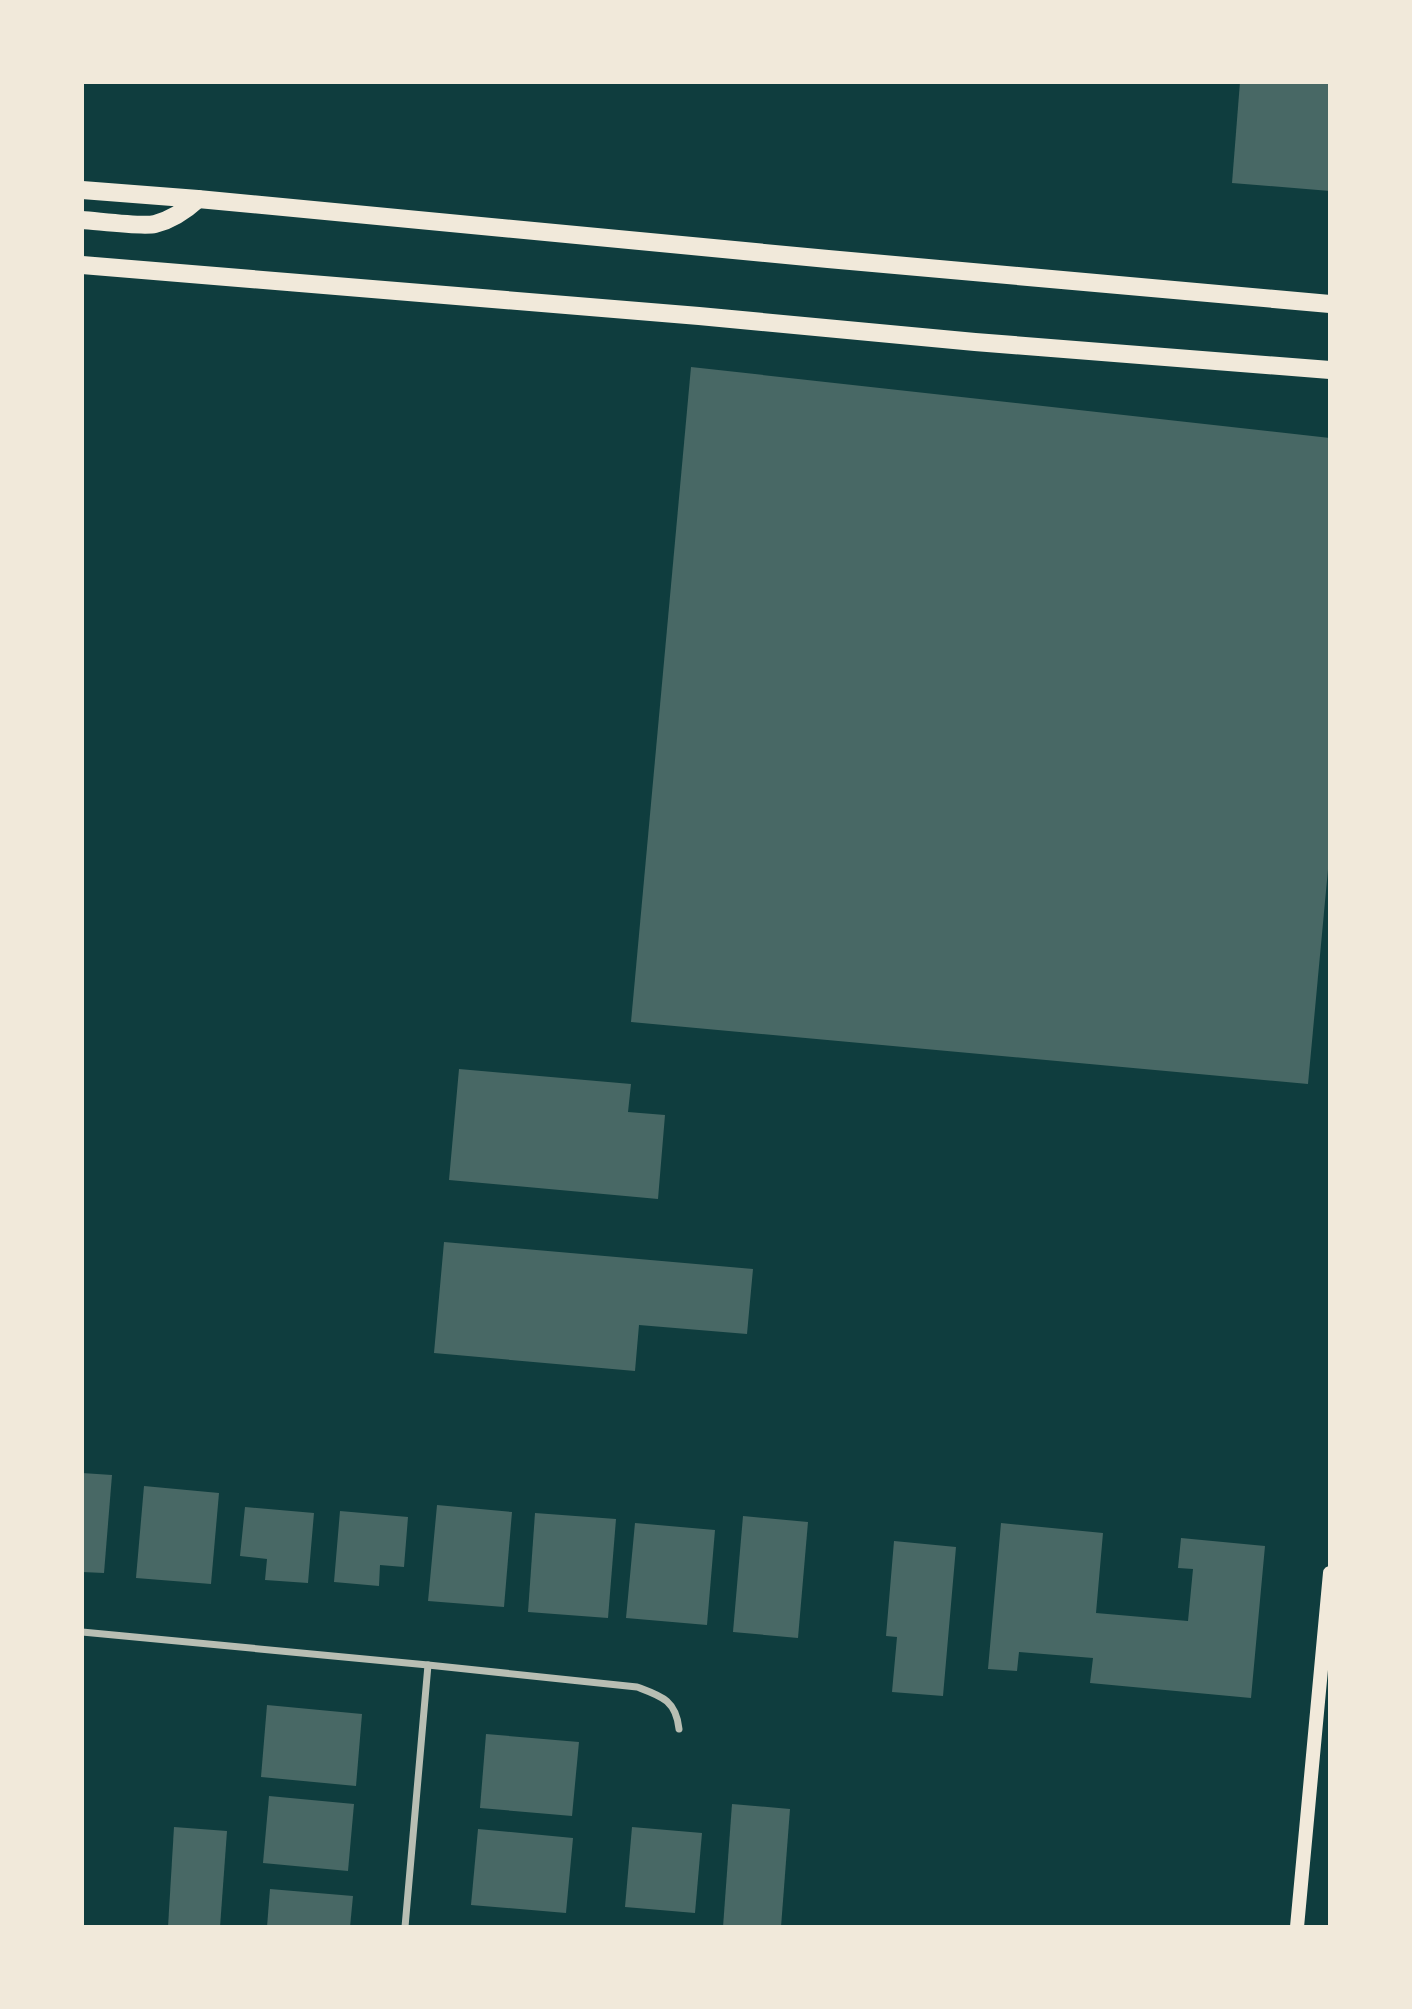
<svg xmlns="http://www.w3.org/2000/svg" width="1412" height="2009" font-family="'IBM Plex Sans',sans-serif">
<rect width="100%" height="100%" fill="#0f3d3e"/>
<g fill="#486865">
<path d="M1240,82H1330V191L1232,183Z"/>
<path d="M691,367L1330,438V848L1308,1084L631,1022Z"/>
<path d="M459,1069L631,1084L628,1112L665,1115L658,1199L449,1180Z"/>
<path d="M444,1242L753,1269L747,1334L639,1325L635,1371L434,1353Z"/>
<path d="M82,1473L112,1475L104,1573L82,1572Z"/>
<path d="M144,1486L219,1493L211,1584L136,1578Z"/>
<path d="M437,1505L512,1512L504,1607L428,1601Z"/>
<path d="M245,1507L314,1513L308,1583L265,1580L267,1559L240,1556Z"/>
<path d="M340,1511L408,1517L404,1567L380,1565L379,1586L334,1582Z"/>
<path d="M535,1513L616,1519L608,1618L528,1612Z"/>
<path d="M743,1516L808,1522L798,1638L733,1632Z"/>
<path d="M635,1523L715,1530L707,1625L626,1618Z"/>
<path d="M1001,1523L1103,1533L1096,1613L1188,1621L1193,1569L1178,1568L1181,1538L1265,1546L1251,1698L1090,1683L1093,1658L1019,1652L1017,1671L988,1669Z"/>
<path d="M894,1541L956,1547L943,1696L892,1692L897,1637L886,1636Z"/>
<path d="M267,1705L362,1714L356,1786L261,1777Z"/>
<path d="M486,1734L579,1742L572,1816L480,1808Z"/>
<path d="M269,1796L354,1804L348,1871L263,1863Z"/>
<path d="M732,1804L790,1809L781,1927H723Z"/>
<path d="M174,1827L227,1831L220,1927H168Z"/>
<path d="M632,1827L702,1833L695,1913L625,1907Z"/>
<path d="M478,1829L573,1838L566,1913L471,1905Z"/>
<path d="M270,1889L353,1896L350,1927H267Z"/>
</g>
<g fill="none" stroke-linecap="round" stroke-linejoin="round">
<g stroke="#b8beb3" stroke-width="7">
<path d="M82,1632L428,1665L637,1687C661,1696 676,1700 679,1729"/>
<path d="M405,1927L428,1665"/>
</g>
<path stroke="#f1e9da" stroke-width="14" d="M1297,1927L1330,1573"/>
<g stroke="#f1e9da" stroke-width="18">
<path d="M82,190L198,199L828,259L1330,304"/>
<path d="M82,220C98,221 142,227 155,224C171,220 186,210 198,199"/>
<path d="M82,265L699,316L975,342L1330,370"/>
</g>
</g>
<rect width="1412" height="2009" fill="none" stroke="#f1e9da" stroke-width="168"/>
</svg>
